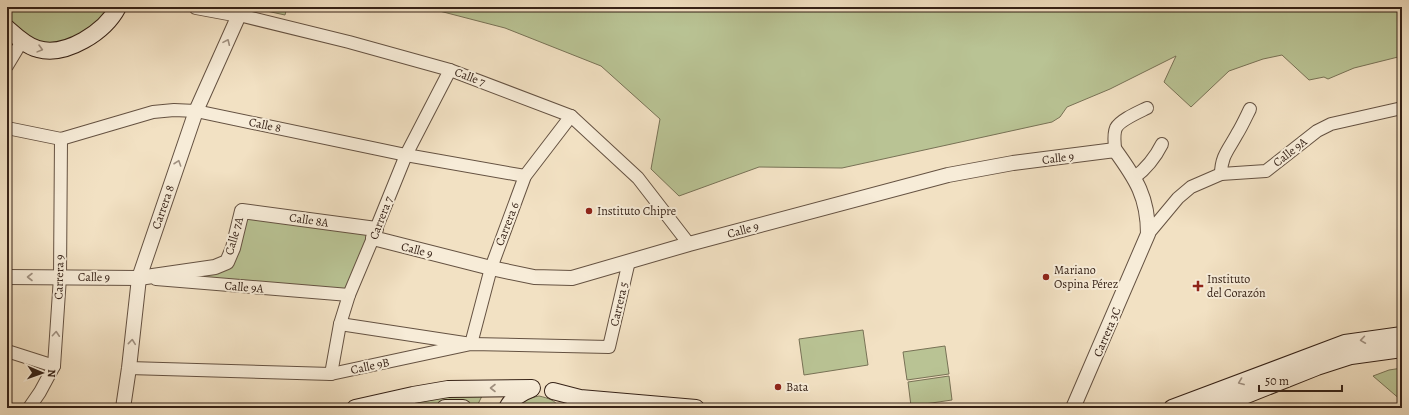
<svg xmlns="http://www.w3.org/2000/svg" width="1409" height="415" font-family="Alegreya,serif">
<rect width="100%" height="100%" fill="#f2e1c3"/>
<filter id="stains"><feTurbulence type="fractalNoise" baseFrequency=".005" numOctaves="4"/><feColorMatrix values="0 0 0 0 .2 0 0 0 0 .09 0 0 0 0 .02 0 0 0 .5 -.17"/></filter>
<radialGradient id="worn" r=".72"><stop offset=".6" stop-color="#630" stop-opacity="0"/><stop offset="1" stop-color="#630" stop-opacity=".3"/></radialGradient>
<g fill="#b9c394" stroke="#787256">
<path d="M7,7H118L106,24L47,51L7,28Z"/>
<path d="M248,7H287L285,15Z"/>
<path d="M424,7H1402V56L1354,68L1328,79L1324,77L1309,80L1282,55L1263,59L1229,71L1191,107L1164,82L1176,56L1110,89L1067,107L1060,117L1052,122L842,168L759,167L679,196L651,169L660,119L601,66L505,28Z"/>
<path d="M249,216L377,225L349,295L139,278L228,264L231,255Z"/>
<path d="M863,330L868,365L804,375L799,339Z"/>
<path d="M945,346L949,374L907,380L903,352Z"/>
<path d="M1402,368V401L1373,376L1389,370Z"/>
<path d="M949,376L952,400L911,406L908,382Z"/>
<path d="M458,396H482L478,404L456,403L419,408H385L415,401Z"/>
<path d="M539,396C548,398 555,400 560,408H517C522,400 530,398 539,396Z"/>
</g>
<g fill="none" stroke-linecap="round" stroke-linejoin="round">
<g stroke="#655242" stroke-width="14">
<g id="minor">
<path d="M239,15L349,42L450,70L571,116L638,178L689,244"/>
<path d="M7,66L22,41"/>
<path d="M7,128L61,139L153,112L174,110L196,111L406,155L525,176"/>
<path d="M1115,150C1115,143 1113,135 1116,128C1120,120 1139,112 1147,108"/>
<path d="M1221,174C1221,156 1229,149 1237,134C1242,126 1246,117 1250,109"/>
<path d="M1134,178C1147,168 1155,158 1162,144"/>
<path d="M376,229L406,155L450,70"/>
<path d="M1148,234L1178,198L1191,187L1221,174L1266,171L1317,131L1331,124L1402,108"/>
<path d="M156,279L349,295"/>
<path d="M340,324L471,344L491,268L525,176L571,116"/>
<path d="M7,351L54,366"/>
<path d="M129,368L331,374L471,344L609,347L629,261"/>
<path d="M331,374L340,324L349,295L373,238"/>
<path d="M29,408L40,392L54,366L60,277L61,139"/>
</g>
</g>
<g stroke="#655242" stroke-width="16">
<g id="tertiary">
<path d="M7,277L139,278L215,267L227,262L233,248L242,211L376,229L373,238L491,268L534,277L572,278L689,244L948,175L1013,163L1115,150C1136,179 1148,197 1148,234L1073,408"/>
<path d="M123,408L129,368L139,278L196,111L239,15L196,7"/>
</g>
</g>
<g stroke="#362217" stroke-width="18">
<g id="secondary">
<path d="M7,28C16,36 26,46 38,49C66,57 105,32 118,7"/>
<path d="M553,391L580,398L696,408"/>
<path d="M355,408L413,395L448,389L532,388"/>
<path d="M445,408H463"/>
<path d="M507,408C512,398 520,393 531,389"/>
<path d="M1172,408L1345,343L1402,335"/>
<path d="M1214,408L1317,367L1351,356L1402,349"/>
</g>
</g>
<use href="#minor" stroke="#f7ecd8" stroke-width="12"/>
<use href="#tertiary" stroke="#f7ecd8" stroke-width="14"/>
<use href="#secondary" stroke="#f7ecd8" stroke-width="16"/>
</g>
<defs><path id="oneway-chevron" d="M-2-3.5L2.5 0L-2 3.5" fill="none" stroke-width="1.6" stroke-linecap="round" stroke-linejoin="round"/></defs>
<g stroke="#a09181">
<use href="#oneway-chevron" transform="translate(227 42) rotate(-66)"/>
<use href="#oneway-chevron" transform="translate(40 49) rotate(15)"/>
<use href="#oneway-chevron" transform="translate(178 163) rotate(-71)"/>
<use href="#oneway-chevron" transform="translate(30 277) rotate(180)"/>
<use href="#oneway-chevron" transform="translate(56 334) rotate(-86)"/>
<use href="#oneway-chevron" transform="translate(1363 340) rotate(172)"/>
<use href="#oneway-chevron" transform="translate(132 342) rotate(-84)"/>
<use href="#oneway-chevron" transform="translate(1241 382) rotate(159)"/>
<use href="#oneway-chevron" transform="translate(493 388) rotate(-180)"/>
</g>
<g fill="#8f2418" stroke="#f7ecd8" stroke-width="1.5">
<circle cx="589" cy="211" r="4"/>
<circle cx="1046" cy="277" r="4"/>
<path d="M1196 280h4v4h4v4h-4v4h-4v-4h-4v-4h4z"/>
<circle cx="778" cy="387" r="4"/>
</g>
<g text-anchor="middle" dominant-baseline="central" stroke-width="4" stroke-linejoin="round" paint-order="stroke">
<g font-size="12" fill="#362217" stroke="#f7ecd8">
<text transform="translate(470 77) rotate(21)">Calle 7</text>
<text transform="translate(265 125) rotate(12)">Calle 8</text>
<text transform="translate(1290 152) rotate(-38)">Calle 9A</text>
<text transform="translate(1058 158) rotate(-7)">Calle 9</text>
<text transform="translate(163 207) rotate(-71)">Carrera 8</text>
<text transform="translate(381 218) rotate(-69)">Carrera 7</text>
<text transform="translate(309 220) rotate(8)">Calle 8A</text>
<text transform="translate(507 224) rotate(-69)">Carrera 6</text>
<text transform="translate(743 230) rotate(-15)">Calle 9</text>
<text transform="translate(234 236) rotate(-74)">Calle 7A</text>
<text transform="translate(417 250) rotate(14)">Calle 9</text>
<text transform="translate(59 277) rotate(-88)">Carrera 9</text>
<text transform="translate(94 277) rotate(1)">Calle 9</text>
<text transform="translate(244 287) rotate(5)">Calle 9A</text>
<text transform="translate(619 304) rotate(-77)">Carrera 5</text>
<text transform="translate(1107 332) rotate(-67)">Carrera 3C</text>
<text transform="translate(370 366) rotate(-12)">Calle 9B</text>
</g>
<g font-size="12" fill="#362217" stroke="#f7ecd8" text-anchor="start">
<text x="597" y="211">Instituto Chipre</text>
<text x="1054" y="270">Mariano<tspan x="1054" dy="14">Ospina Pérez</tspan></text>
<text x="1207" y="279">Instituto<tspan x="1207" dy="14">del Corazón</tspan></text>
<text x="786" y="387">Bata</text>
</g>
</g>
<rect width="1409" height="415" fill="none" stroke="#f2e1c3" stroke-width="24"/>
<rect x="8" y="8" width="1393" height="399" fill="none" stroke="#362217" stroke-width="2"/>
<rect x="12" y="12" width="1385" height="391" fill="none" stroke="#362217"/>
<g transform="translate(42 373) rotate(92)" stroke="#f7ecd8" stroke-width="3" paint-order="stroke">
<path d="M0-3L7 15L0 10L-7 15Z" fill="#362217"/>
<text y="-6" font-size="11" font-weight="bold" text-anchor="middle" fill="#362217">N</text>
</g>
<path d="M1259 385v6h83v-6" fill="none" stroke="#362217" stroke-width="2"/>
<text x="1265" y="385" font-size="12" fill="#362217" stroke="#f7ecd8" stroke-width="3" paint-order="stroke">50 m</text>
<rect width="100%" height="100%" filter="url(#stains)"/>
<rect width="100%" height="100%" fill="url(#worn)"/>
</svg>
